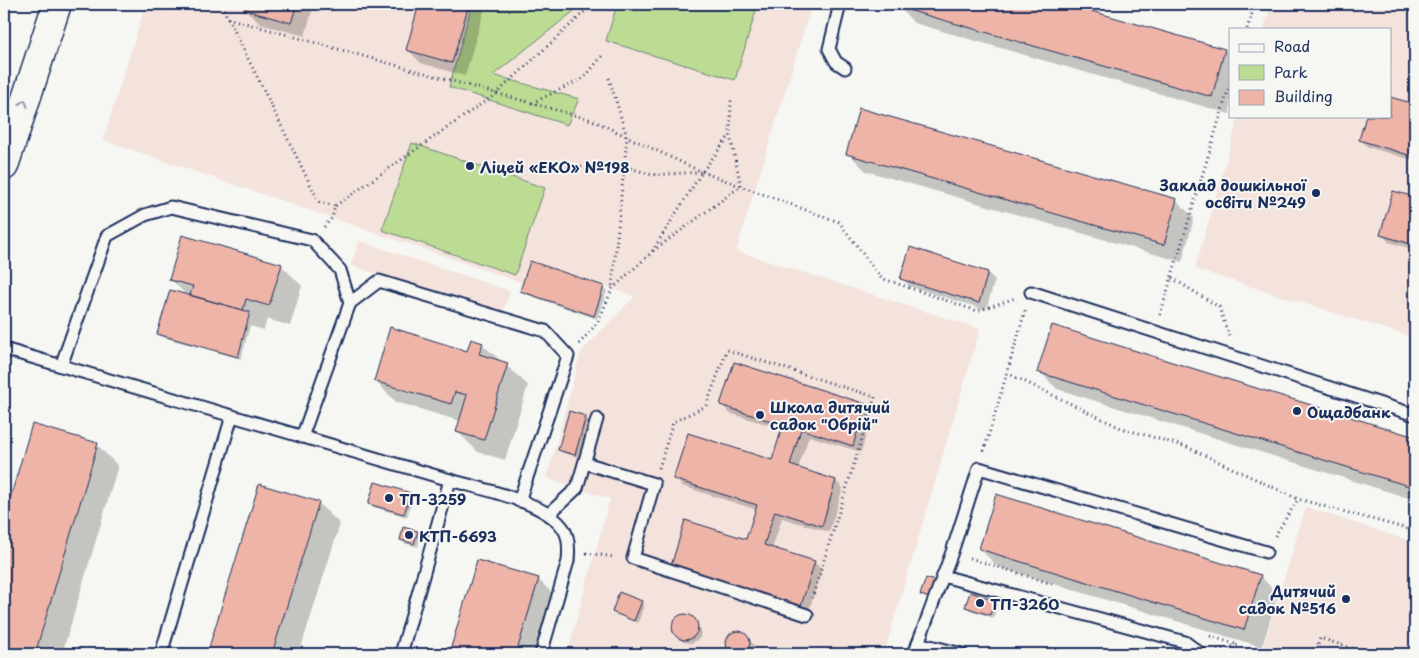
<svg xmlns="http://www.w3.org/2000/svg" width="1419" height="658" font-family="'Playpen Sans',sans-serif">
<rect width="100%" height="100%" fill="#f6f6f2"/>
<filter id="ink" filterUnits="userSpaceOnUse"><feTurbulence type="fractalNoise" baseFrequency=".02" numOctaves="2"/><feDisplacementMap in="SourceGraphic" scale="10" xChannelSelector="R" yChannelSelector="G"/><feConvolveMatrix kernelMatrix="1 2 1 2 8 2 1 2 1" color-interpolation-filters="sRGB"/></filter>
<g filter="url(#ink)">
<g fill="#f4e2dc">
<path d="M146,4H812L736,251L980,329L884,654H567L610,499L547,478L581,352L635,296L531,261L523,283L103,140Z"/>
<path d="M1271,4H1415V338L1195,269L1239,116H1390V29H1264Z"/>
<path d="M359,241L510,291L502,315L351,265Z"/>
<path d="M1306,507L1415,543V654H1261Z"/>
</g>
<g fill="#bcdb93" stroke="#6c8578">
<path d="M472,4H583L493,75L579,99L567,125L449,87Z"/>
<path d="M617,4H758L735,80L606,41Z"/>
<path d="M412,143L545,188L515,275L382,230Z"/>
</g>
<g fill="#0003">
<path d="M248,4H314L305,36L260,24L246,10Z"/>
<path d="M420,4H486L465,76L421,63L407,49Z"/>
<path d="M896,4H1062L1225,50L1230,56V114L914,23Z"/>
<path d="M1390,98L1415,106V161L1368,147L1361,140L1390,116Z"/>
<path d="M848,153L1176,200L1194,218L1182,262L866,171Z"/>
<path d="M1394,192L1415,198V250L1389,242L1381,234Z"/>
<path d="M281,265L302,286L290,326L267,319L264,330L250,326L241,359L162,337L159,334L187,296L171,279Z"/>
<path d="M988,273L995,280L986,310L909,286L902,278Z"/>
<path d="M603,287L607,291L597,319L525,294L522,291Z"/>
<path d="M1053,327L1415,438V500L1057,389L1039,371Z"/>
<path d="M482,344L528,385L505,460L478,452L457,431L460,421L396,402L375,381L468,352Z"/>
<path d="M722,405H866L873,412L861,452L809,436L798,469L836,481L843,488L829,532L782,518L772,549L814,562L822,570L808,613L672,565L747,541L757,510L682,486L675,479L773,461L783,429L729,413Z"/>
<path d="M585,417L589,421L579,457L563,453L560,450Z"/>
<path d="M33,426L97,445L118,466L62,654H4V524Z"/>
<path d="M260,485L318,503L340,524L299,654H208Z"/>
<path d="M410,494L413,497L407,517L373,507L370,504Z"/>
<path d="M417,532L420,536L418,547L404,543L401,539Z"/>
<path d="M980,549L1260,576L1278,594L1262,647L998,567Z"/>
<path d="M478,562L538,579L559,600L543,654H450Z"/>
<path d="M994,601L998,605L993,618L970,610L966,607Z"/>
<path d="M641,602L644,605L638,623L614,612Z"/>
<path d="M681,616L691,617L701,630L700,638L692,643L683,642L674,631V623Z"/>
<path d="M734,632L745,633L748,637L754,646L753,654H732L727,648V639Z"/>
</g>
<g fill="#eeb4a7" stroke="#1b2f5e">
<path d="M247,4H297L291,23L245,10Z"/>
<path d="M419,4H469L452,63L406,50Z"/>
<path d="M895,4H1067L1225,49L1212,97L894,6Z"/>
<path d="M1390,97L1415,104V157L1359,140L1366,116H1390Z"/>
<path d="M859,108L1177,199L1164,245L846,154Z"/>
<path d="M1393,191L1415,197V245L1380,235Z"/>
<path d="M182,235L282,264L269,306L246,299L243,310L190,295L193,286L169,280Z"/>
<path d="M910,247L988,272L979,303L900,279Z"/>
<path d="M530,261L604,286L594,316L520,291Z"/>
<path d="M170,290L250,312L238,357L157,334Z"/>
<path d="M1052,325L1415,437V488L1037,372Z"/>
<path d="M390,327L467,351L471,339L483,343L479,354L508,363L484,440L456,432L467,395L455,392L451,404L374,381Z"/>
<path d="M734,362L866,404L853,446L801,429L790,465L836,480L822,526L775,511L764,545L815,561L801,606L671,566L685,520L746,539L757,505L673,479L688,433L772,460L783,425L720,405Z"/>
<path d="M569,411L586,416L575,455L558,450Z"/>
<path d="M32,424L98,443L35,654H4V519Z"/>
<path d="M375,482L411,493L404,514L368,504Z"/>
<path d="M259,484L319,502L272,654H207Z"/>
<path d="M996,494L1261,575L1244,630L979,549Z"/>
<path d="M403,527L418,531L414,544L400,540Z"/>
<path d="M477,560L539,578L516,654H449Z"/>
<path d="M926,578L938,582L933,599L920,595Z"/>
<path d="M619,592L642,601L634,621L612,612Z"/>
<path d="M970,592L995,600L990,615L965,607Z"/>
<circle cx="685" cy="627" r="13"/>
<circle cx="738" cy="643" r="12"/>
<path d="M784,649L795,650L798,654H778Z"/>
</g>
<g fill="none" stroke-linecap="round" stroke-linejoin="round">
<g stroke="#1b2f5e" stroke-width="15">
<g id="service">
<path d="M840,4L829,49L836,62L845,68"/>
<path d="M1031,292L1415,415"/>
<path d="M350,303L379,281L545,331L568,356L519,501"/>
<path d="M4,349L450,480C481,489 544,501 563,528C569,536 569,551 568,561L541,654"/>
<path d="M61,366L107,236L145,215L171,207L312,240L340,270L350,303L302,437"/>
<path d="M585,463L654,484L633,558L807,615"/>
<path d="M549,514L577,488L597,419"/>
<path d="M943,576L1185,642L1201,654"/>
<path d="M918,643L962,654"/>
<path d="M161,654L232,416"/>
<path d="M401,654L450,480"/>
<path d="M914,654L952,552L979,468L1266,552"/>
</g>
</g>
<g stroke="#1b2f5e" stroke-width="31">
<path id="tertiary" d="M4,166L57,4"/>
</g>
<g stroke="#1b2f5e" stroke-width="3" stroke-dasharray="1 4" stroke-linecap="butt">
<path d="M223,4L227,18L592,120L702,172L839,222L881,278L977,311L1015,298"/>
<path d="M228,18L319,202L335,206"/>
<path d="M1247,29L1255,4"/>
<path d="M609,78L627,137L612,288"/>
<path d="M532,103L584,78L602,56"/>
<path d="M556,168L624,166L652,175L702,172"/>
<path d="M324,227L332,218L335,206L497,93L593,4"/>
<path d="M653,251L741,186L730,135L731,100"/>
<path d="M1172,278L1219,307L1229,336"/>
<path d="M1160,315L1230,84"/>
<path d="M579,344L598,322L612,289L651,253L702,172L730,135"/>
<path d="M1007,373L1121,428L1187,447L1298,499L1415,531"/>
<path d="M984,451L1026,308"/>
<path d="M659,468L673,422L706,406L727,350L875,397L812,598"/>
<path d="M1275,536L1298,499"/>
<path d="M586,553L615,557"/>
<path d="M970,558L1052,584"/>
<path d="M1210,636L1238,645L1217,651"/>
<path d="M1315,654L1320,638L1370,654"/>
</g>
<use href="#service" stroke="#f6f6f2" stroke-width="11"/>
<use href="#tertiary" stroke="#f6f6f2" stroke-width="28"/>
</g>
<defs><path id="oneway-chevron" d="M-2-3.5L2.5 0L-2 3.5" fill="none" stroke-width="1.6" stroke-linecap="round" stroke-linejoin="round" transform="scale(1.25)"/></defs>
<use stroke="#8892a8" href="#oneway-chevron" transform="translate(24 103) rotate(-72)"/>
</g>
<g fill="#1b2f5e" stroke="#f6f6f2" stroke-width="2">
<circle cx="470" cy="166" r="5"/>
<circle cx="1316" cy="193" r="5"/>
<circle cx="1297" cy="411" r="5"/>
<circle cx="760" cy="415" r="5"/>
<circle cx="389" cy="498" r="5"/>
<circle cx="409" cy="535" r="5"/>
<circle cx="1346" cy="599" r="5"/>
<circle cx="980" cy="603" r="5"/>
</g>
<g text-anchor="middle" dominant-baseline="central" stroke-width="4" stroke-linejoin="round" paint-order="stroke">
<g font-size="15" font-weight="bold" fill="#1b2f5e" stroke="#f6f6f2" text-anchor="start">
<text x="480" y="166">Ліцей «ЕКО» №198</text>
<text x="1306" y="184" text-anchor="end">Заклад дошкільної<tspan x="1306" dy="17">освіти №249</tspan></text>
<text x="770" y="406">Школа дитячий<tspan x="770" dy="17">садок "Обрій"</tspan></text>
<text x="1307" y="411">Ощадбанк</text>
<text x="399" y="498">ТП-3259</text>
<text x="419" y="535">КТП-6693</text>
<text x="1336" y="590" text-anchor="end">Дитячий<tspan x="1336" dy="17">садок №516</tspan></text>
<text x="990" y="603">ТП-3260</text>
</g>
</g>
<rect width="1419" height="658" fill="none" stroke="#f6f6f2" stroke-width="20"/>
<rect x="10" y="10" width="1399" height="638" fill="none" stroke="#1b2f5e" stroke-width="2" filter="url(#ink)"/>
<rect x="1229" y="28" width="162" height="90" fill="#f6f6f2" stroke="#9ea6b7"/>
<rect x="1239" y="44" width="25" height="8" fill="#f6f6f2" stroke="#9ea6b7"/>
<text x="1274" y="52" font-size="15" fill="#1b2f5e">Road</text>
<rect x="1239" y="65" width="25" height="15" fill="#bcdb93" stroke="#9ea6b7"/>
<text x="1274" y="78" font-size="15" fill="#1b2f5e">Park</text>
<rect x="1239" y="90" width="25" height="15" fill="#eeb4a7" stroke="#9ea6b7"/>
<text x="1274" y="102" font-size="15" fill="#1b2f5e">Building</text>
</svg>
